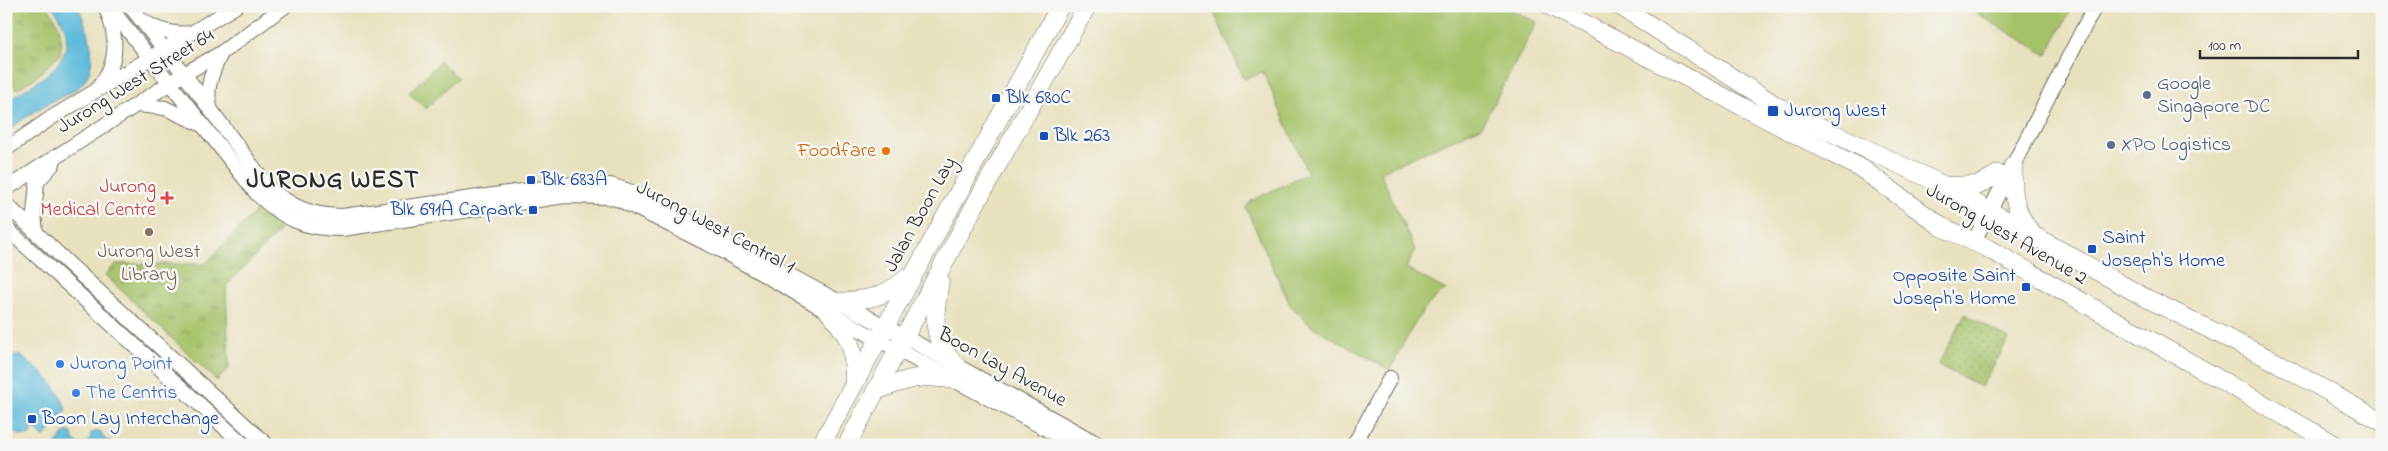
<svg xmlns="http://www.w3.org/2000/svg" width="2388" height="451" font-family="'Indie Flower',sans-serif">
<defs>
<pattern id="park-tufts" width="24" height="20" patternUnits="userSpaceOnUse" patternTransform="scale(1.25)"><rect width="24" height="20" fill="#a6c269"/><path d="M3 7l-1-3M5 7V3M7 7l1-3M15 17l-1-3M17 17v-4M19 17l1-3" fill="none" stroke="#879e57"/></pattern>
<pattern id="garden-dots" width="8" height="8" patternUnits="userSpaceOnUse" patternTransform="scale(1.25)"><rect width="8" height="8" fill="#a6c269"/><path d="M2 2h.1M6 6h.1" fill="none" stroke="#879e57" stroke-width="1.8" stroke-linecap="round"/></pattern>
</defs>
<rect width="100%" height="100%" fill="#f6f6f2"/>
<filter id="ink" filterUnits="userSpaceOnUse"><feTurbulence type="fractalNoise" baseFrequency=".02" numOctaves="2"/><feDisplacementMap in="SourceGraphic" scale="10" xChannelSelector="R" yChannelSelector="G"/><feConvolveMatrix kernelMatrix="1 2 1 2 8 2 1 2 1" color-interpolation-filters="sRGB"/></filter>
<filter id="wash" filterUnits="userSpaceOnUse"><feTurbulence type="fractalNoise" baseFrequency=".0096" numOctaves="4" result="noise"/><feDisplacementMap in="SourceGraphic" scale="20" xChannelSelector="R" yChannelSelector="G"/><feGaussianBlur stdDeviation="1.12" result="paint"/><feColorMatrix in="noise" values="0 0 0 0 0 0 0 0 0 0 0 0 0 0 0 0 0 1.4 0 .05"/><feComposite in="paint" operator="in"/></filter>
<g filter="url(#wash)">
<rect width="100%" height="100%" fill="#e8e1be"/>
<g fill="#a6c269" stroke="#68764a">
<path d="M1211,6H1502L1537,22L1481,127L1380,172L1415,250L1406,268L1446,290C1421,303 1403,346 1390,370L1311,326L1290,305L1246,208L1251,201L1308,173L1263,72L1244,79Z"/>
<path d="M1973,6H2072V7L2047,55L1971,10Z"/>
<path d="M440,61L457,78L426,109L409,93Z"/>
</g>
<g fill="url(#park-tufts)" stroke="#68764a">
<path d="M6,6H47C60,23 63,34 60,55L35,78L17,89L6,76Z"/>
<path d="M260,207L282,228L226,286L229,368L217,381L105,275L116,264H205Z"/>
</g>
<path fill="url(#garden-dots)" stroke="#68764a" d="M1965,314L2009,339L1981,387L1938,365Z"/>
<g fill="#5cbadb" stroke="#447283">
<path d="M52,6H77L80,11C90,34 102,71 76,89C66,96 54,100 45,105C31,113 19,123 6,132V101C43,78 91,57 52,6Z"/>
<path d="M19,355C40,371 58,383 66,410L44,438L33,427L31,435C22,438 12,432 6,426V358Z"/>
<path d="M67,431L72,433L73,441C79,445 85,444 90,441L91,433L100,431L105,440L111,441L114,445H55Z"/>
</g>
</g>
<g filter="url(#ink)">
<g fill="none" stroke-linecap="round" stroke-linejoin="round">
<g stroke="#6d6b5e" stroke-width="16">
<g id="minor">
<path d="M109,6L257,194C284,219 304,229 342,229L565,196L608,197L620,200L724,252L866,333L1076,445"/>
<path d="M130,6L184,74L268,187C291,207 312,216 342,216L573,184L610,185L638,194L914,342L1100,445"/>
<path d="M144,21C157,31 176,35 192,33"/>
<path d="M98,88C119,63 118,37 106,8"/>
<path d="M138,105L165,108L200,124"/>
<path d="M211,110C204,90 212,72 221,53"/>
<path d="M6,149L51,118L236,6"/>
<path d="M6,189L184,74L221,53L285,6"/>
<path d="M6,204L69,264L267,445"/>
<path d="M6,228L244,445"/>
<path d="M36,232L34,214L37,182L53,164"/>
<path d="M1973,243L2095,6"/>
<path d="M1354,445L1390,378"/>
</g>
</g>
<g stroke="#6d6b5e" stroke-width="19">
<g id="major">
<path d="M1550,6L1862,169L1942,227L1987,248L2336,445"/>
<path d="M1620,6L1780,108L1945,186L2142,296L2274,361L2382,422"/>
<path d="M2013,166C2012,191 2014,211 2030,231"/>
<path d="M1945,186L1979,185L1998,174"/>
<path d="M940,281C934,314 930,342 957,366"/>
<path d="M837,302C868,300 883,298 907,278"/>
<path d="M828,311C852,339 854,347 854,383"/>
<path d="M875,391C911,378 918,374 956,380"/>
<path d="M821,445L1060,6"/>
<path d="M847,445L975,205L1087,6"/>
</g>
</g>
<use href="#minor" stroke="#fff" stroke-width="14"/>
<use href="#major" stroke="#fff" stroke-width="18"/>
</g>
</g>
<g fill="#5c6f8a" stroke="#f6f6f2" stroke-width="2">
<circle cx="2147" cy="95" r="5"/>
<circle cx="2111" cy="145" r="5"/>
</g>
<g fill="#1a4fb4" stroke="#f6f6f2" stroke-width="2">
<rect x="991" y="93" width="10" height="10" rx="2.5"/>
<rect x="1767" y="105" width="12" height="12" rx="2.5"/>
<rect x="1039" y="131" width="10" height="10" rx="2.5"/>
<rect x="526" y="175" width="10" height="10" rx="2.5"/>
<rect x="528" y="205" width="10" height="10" rx="2.5"/>
<rect x="2087" y="244" width="10" height="10" rx="2.5"/>
<rect x="2021" y="282" width="10" height="10" rx="2.5"/>
<rect x="27" y="414" width="10" height="10" rx="2.5"/>
</g>
<circle fill="#e8710a" stroke="#f6f6f2" stroke-width="2" cx="886" cy="151" r="5"/>
<path fill="#e0444e" stroke="#f6f6f2" stroke-width="2" d="M164.5 190.5h5v5h5v5h-5v5h-5v-5h-5v-5h5z"/>
<circle fill="#8d6e63" stroke="#f6f6f2" stroke-width="2" cx="149" cy="232" r="5"/>
<g fill="#3f7fe0" stroke="#f6f6f2" stroke-width="2">
<circle cx="60" cy="364" r="5"/>
<circle cx="76" cy="393" r="5"/>
</g>
<g text-anchor="middle" dominant-baseline="central" stroke-width="5" stroke-linejoin="round" paint-order="stroke">
<g font-size="20" fill="#2b2b2b" stroke="#f6f6f2">
<text transform="translate(136 82) rotate(-32)">Jurong West Street 64</text>
<text transform="translate(921 215) rotate(-61)">Jalan Boon Lay</text>
<text transform="translate(715 228) rotate(28)">Jurong West Central 1</text>
<text transform="translate(2006 235) rotate(30)">Jurong West Avenue 2</text>
<text transform="translate(1002 368) rotate(29)">Boon Lay Avenue</text>
</g>
<g font-size="20" fill="#4e5e75" stroke="#f6f6f2" text-anchor="start">
<text x="2157" y="84">Google<tspan x="2157" dy="23">Singapore DC</tspan></text>
<text x="2121" y="145">XPO Logistics</text>
</g>
<g font-size="20" fill="#164399" stroke="#f6f6f2" text-anchor="start">
<text x="1006" y="98">Blk 680C</text>
<text x="1784" y="111">Jurong West</text>
<text x="1054" y="136">Blk 263</text>
<text x="541" y="180">Blk 683A</text>
<text x="523" y="210" text-anchor="end">Blk 691A Carpark</text>
<text x="2102" y="238">Saint<tspan x="2102" dy="23">Joseph's Home</tspan></text>
<text x="2016" y="276" text-anchor="end">Opposite Saint<tspan x="2016" dy="23">Joseph's Home</tspan></text>
<text x="42" y="419">Boon Lay Interchange</text>
</g>
<g font-size="20" fill="#c56008" stroke="#f6f6f2" text-anchor="end">
<text x="876" y="151">Foodfare</text>
</g>
<g font-size="20" fill="#be3a42" stroke="#f6f6f2" text-anchor="end">
<text x="156" y="187">Jurong<tspan x="156" dy="23">Medical Centre</tspan></text>
</g>
<g font-size="20" fill="#785e54" stroke="#f6f6f2">
<text x="149" y="252">Jurong West<tspan x="149" dy="23">Library</tspan></text>
</g>
<g font-size="20" fill="#366cbe" stroke="#f6f6f2" text-anchor="start">
<text x="70" y="364">Jurong Point</text>
<text x="86" y="393">The Centris</text>
</g>
<g font-size="25" font-weight="bold" letter-spacing="1" fill="#2b2b2b" stroke="#f6f6f2">
<text x="333" y="181">JURONG WEST</text>
</g>
</g>
<rect width="2388" height="451" fill="none" stroke="#f6f6f2" stroke-width="25"/>
<path d="M2200 50v8h158v-8" fill="none" stroke="#2b2b2b" stroke-width="2.5"/>
<text x="2208" y="50" font-size="15" fill="#2b2b2b" stroke="#f6f6f2" stroke-width="4" paint-order="stroke">100 m</text>
</svg>
